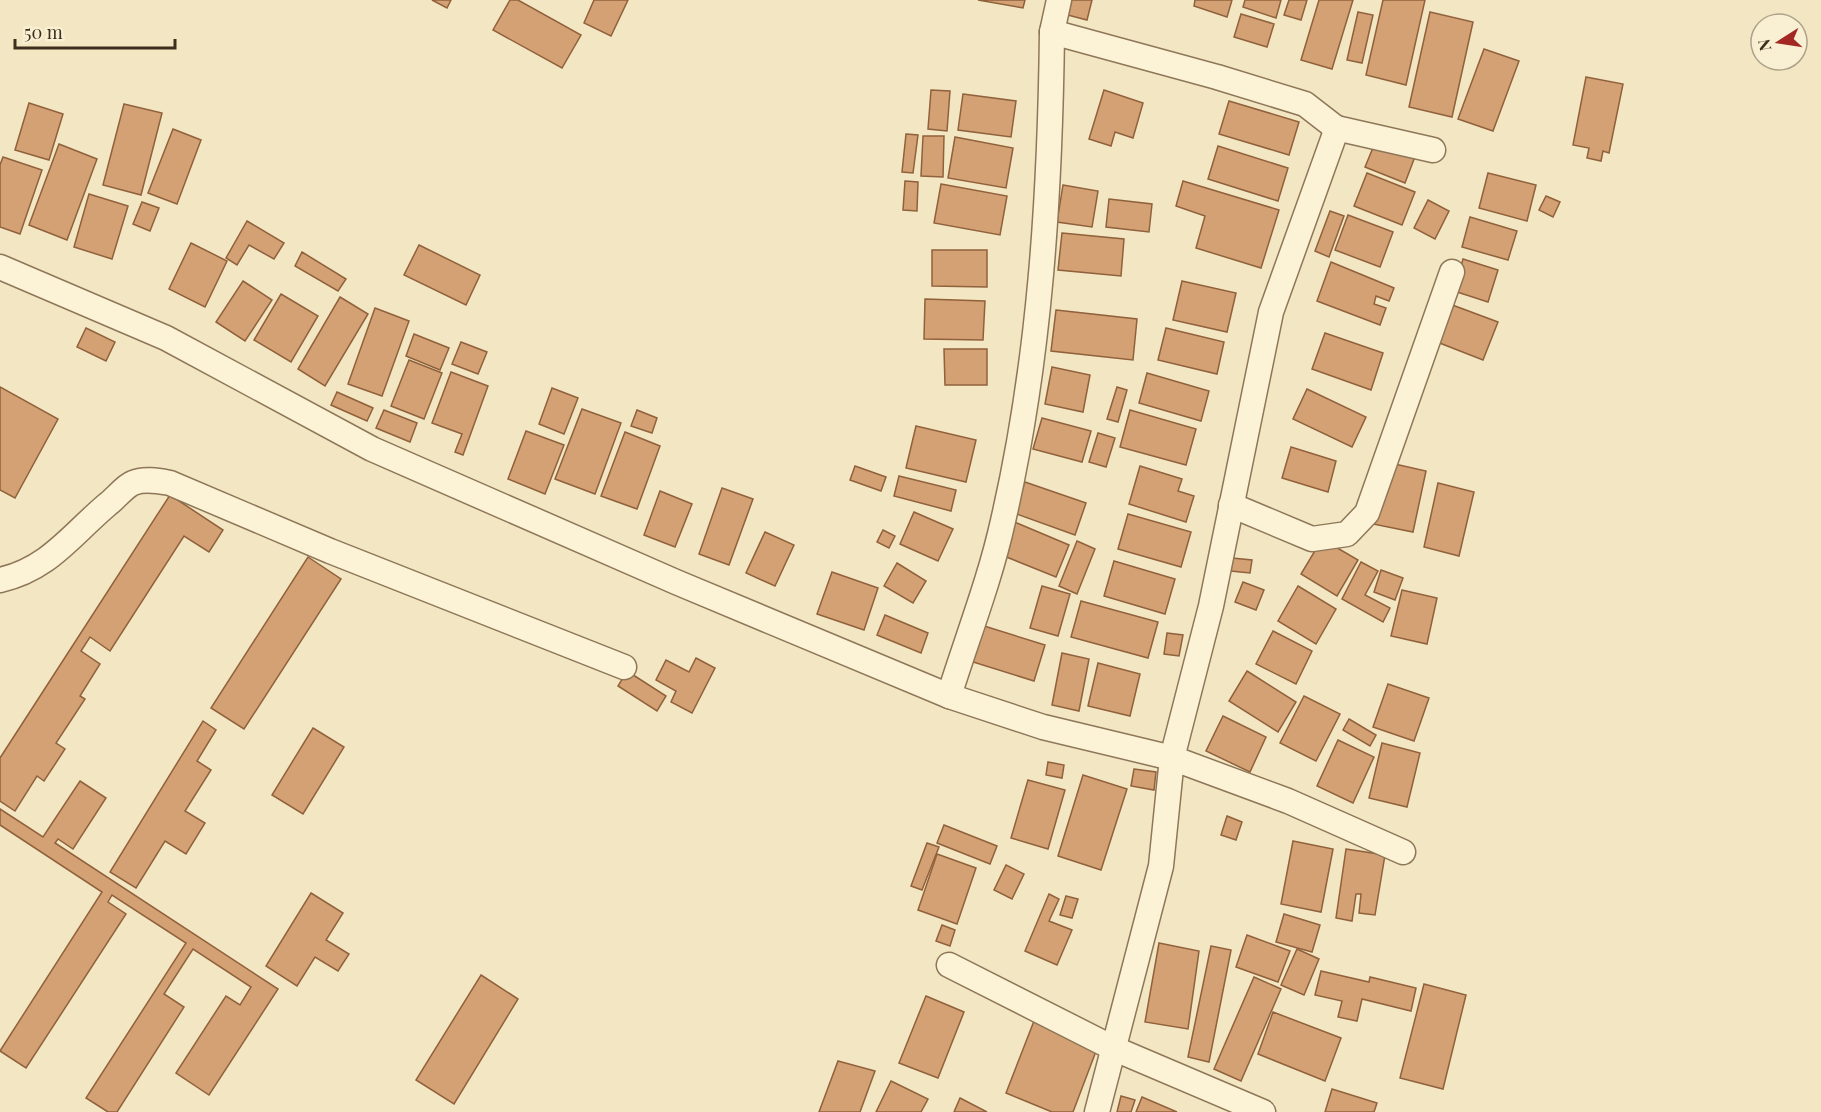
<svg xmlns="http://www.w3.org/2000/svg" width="1821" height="1112" font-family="'Playfair Display',serif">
<rect width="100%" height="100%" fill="#f2e6c3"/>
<g fill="#d4a175" stroke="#90613b" stroke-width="1.5">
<path d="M432,0H451L447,8Z"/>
<path d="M510,0H518L581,35L562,68L493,30Z"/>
<path d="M594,0H628L611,36L584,23Z"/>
<path d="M978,0H1025L1023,8Z"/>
<path d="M1064,0H1092L1087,20L1060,13Z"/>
<path d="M1195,0H1232L1227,17L1194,6Z"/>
<path d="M1245,0H1281L1276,18L1243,7Z"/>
<path d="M1289,0H1307L1301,20L1284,15Z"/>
<path d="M1319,0H1353L1332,69L1301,60Z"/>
<path d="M1383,0H1425L1406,85L1366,75Z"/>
<path d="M1358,12L1373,15L1362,63L1347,60Z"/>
<path d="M1430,12L1473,22L1452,117L1409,107Z"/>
<path d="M1241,14L1274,24L1267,47L1234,37Z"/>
<path d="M1484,49L1519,61L1493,131L1458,119Z"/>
<path d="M1586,77L1623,84L1609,153L1603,151L1601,161L1587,158L1589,148L1573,145Z"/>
<path d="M931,90L950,91L947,131L928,129Z"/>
<path d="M1104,90L1143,103L1133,138L1115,132L1111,146L1089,139Z"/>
<path d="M963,94L1016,101L1011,137L958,130Z"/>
<path d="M1229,101L1299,122L1289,155L1219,134Z"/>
<path d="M29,103L63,114L49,160L15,150Z"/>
<path d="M124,104L162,113L141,195L103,185Z"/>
<path d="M173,129L201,140L177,204L148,193Z"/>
<path d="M906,134L918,135L913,173L902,172Z"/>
<path d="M923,136H944L943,177L921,176Z"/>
<path d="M955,137L1013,148L1006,188L948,178Z"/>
<path d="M1377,138L1416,154L1405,183L1365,167Z"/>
<path d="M59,144L97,159L67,240L29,225Z"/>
<path d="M1218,146L1288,168L1278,201L1208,179Z"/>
<path d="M3,157L42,170L20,234L0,227V165Z"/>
<path d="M1367,173L1415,192L1402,225L1354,206Z"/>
<path d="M1488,173L1536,185L1527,221L1479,208Z"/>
<path d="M905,181L918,182L917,211L903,210Z"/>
<path d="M1183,181L1279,210L1261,268L1196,248L1205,216L1176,206Z"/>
<path d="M941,184L1007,196L1000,235L934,223Z"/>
<path d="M1063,185L1098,191L1092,227L1057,222Z"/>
<path d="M89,194L128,206L112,259L74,247Z"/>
<path d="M1546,196L1560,202L1553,217L1539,210Z"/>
<path d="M1109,199L1152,204L1149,232L1106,227Z"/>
<path d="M1428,200L1449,211L1435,239L1414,228Z"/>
<path d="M142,202L159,208L150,231L133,224Z"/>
<path d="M1330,211L1344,216L1329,257L1315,251Z"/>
<path d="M1348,215L1393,232L1380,267L1335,250Z"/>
<path d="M1470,217L1517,231L1508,260L1462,247Z"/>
<path d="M247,221L284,243L274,259L249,245L237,265L226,258Z"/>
<path d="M1062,233L1124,239L1121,276L1058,270Z"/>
<path d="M191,243L227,261L205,307L169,289Z"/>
<path d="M419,245L480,275L466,305L404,275Z"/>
<path d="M932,250H987V287L932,286Z"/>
<path d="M302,252L346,279L338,291L295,266Z"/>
<path d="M1463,259L1498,270L1488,302L1454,291Z"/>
<path d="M1331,262L1394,288L1389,301L1376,296L1374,304L1386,308L1380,325L1317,301Z"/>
<path d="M243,281L272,300L245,341L216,322Z"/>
<path d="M1182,281L1236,293L1227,332L1173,320Z"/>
<path d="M281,294L318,316L291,362L254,340Z"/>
<path d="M340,297L368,314L325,386L298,369Z"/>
<path d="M925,299L985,301L983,340L924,339Z"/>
<path d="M1447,303L1498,322L1483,360L1432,340Z"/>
<path d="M375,308L409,321L382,396L348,384Z"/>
<path d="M1056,310L1137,319L1133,360L1051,351Z"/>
<path d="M86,328L115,342L106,361L77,347Z"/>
<path d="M1166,328L1224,342L1217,374L1158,360Z"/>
<path d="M1325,333L1383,353L1371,390L1312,369Z"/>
<path d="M414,334L449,348L440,370L406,356Z"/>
<path d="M461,342L487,352L478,374L452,364Z"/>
<path d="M944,349H987V385H945Z"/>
<path d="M409,360L442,373L424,419L391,406Z"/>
<path d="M1052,367L1090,375L1083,412L1045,404Z"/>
<path d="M451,372L488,386L463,455L455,452L462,434L432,423Z"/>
<path d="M1147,373L1209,391L1201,421L1139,403Z"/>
<path d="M0,387L58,419L15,498L0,490Z"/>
<path d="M1117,387L1127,390L1118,422L1107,419Z"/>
<path d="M552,388L578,398L564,434L539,424Z"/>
<path d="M1307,389L1366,417L1352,447L1293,419Z"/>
<path d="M337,392L373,408L367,421L331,405Z"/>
<path d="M582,409L621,423L595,494L555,479Z"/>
<path d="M384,410L417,423L410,442L376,428Z"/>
<path d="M637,410L657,418L652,433L631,426Z"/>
<path d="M1130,410L1196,429L1186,465L1120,447Z"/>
<path d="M1042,418L1091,431L1082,462L1033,449Z"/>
<path d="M916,426L976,440L966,482L906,468Z"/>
<path d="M526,431L564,445L545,494L508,479Z"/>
<path d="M625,432L660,446L637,509L601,496Z"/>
<path d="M1098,433L1115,438L1106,467L1089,462Z"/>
<path d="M1291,447L1336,461L1328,492L1282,478Z"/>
<path d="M1386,462L1426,471L1413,532L1373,524Z"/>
<path d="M855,466L886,477L881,491L850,480Z"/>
<path d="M1140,466L1182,479L1178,491L1194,496L1186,522L1129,504Z"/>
<path d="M899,476L956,490L951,511L894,496Z"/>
<path d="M1025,482L1086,503L1075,535L1014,513Z"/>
<path d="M1438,483L1474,492L1459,556L1424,547Z"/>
<path d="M722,488L753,499L729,565L699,554Z"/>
<path d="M660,491L692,504L675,547L644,535Z"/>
<path d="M170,495L223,530L209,552L184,536L110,651L90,637L81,651L100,664L80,696L85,699L56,743L65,749L44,781L37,776L15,811L0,801V758Z"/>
<path d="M914,512L953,529L938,561L900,544Z"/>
<path d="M1128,514L1191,532L1181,567L1118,549Z"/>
<path d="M1012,521L1069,545L1056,577L999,554Z"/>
<path d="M883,530L895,536L889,548L877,542Z"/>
<path d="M765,532L794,545L775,586L746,573Z"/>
<path d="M1322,539L1358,560L1337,596L1301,574Z"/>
<path d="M1077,541L1095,549L1077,594L1059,586Z"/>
<path d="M308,557L341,579L244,729L211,708Z"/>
<path d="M1232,558L1252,560L1250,573L1231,571Z"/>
<path d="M1114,561L1175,579L1165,614L1104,596Z"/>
<path d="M1361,562L1378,571L1365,595L1390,608L1383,622L1342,599Z"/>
<path d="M897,563L926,581L913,603L884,586Z"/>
<path d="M1381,570L1403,578L1395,600L1374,592Z"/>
<path d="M832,572L878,588L864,630L817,614Z"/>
<path d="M1243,582L1264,590L1256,610L1235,602Z"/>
<path d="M1042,586L1070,594L1058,636L1030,628Z"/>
<path d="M1298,586L1336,609L1316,644L1278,621Z"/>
<path d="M1402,590L1437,598L1427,644L1391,636Z"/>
<path d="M1081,601L1158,622L1148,658L1071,637Z"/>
<path d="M885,615L928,633L921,653L877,635Z"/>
<path d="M981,625L1045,645L1034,681L970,661Z"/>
<path d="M1273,631L1312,651L1296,684L1256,664Z"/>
<path d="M1167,633L1183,635L1179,656L1164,654Z"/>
<path d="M1062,653L1089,659L1079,711L1052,705Z"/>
<path d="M696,658L715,668L692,713L671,702L676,691L656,680L666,660L689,672Z"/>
<path d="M1098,663L1140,674L1130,716L1088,706Z"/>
<path d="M627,671L666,696L657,711L618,686Z"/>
<path d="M1247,671L1296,702L1278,732L1229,701Z"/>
<path d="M1388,684L1429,698L1414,741L1373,727Z"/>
<path d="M1304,696L1340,714L1316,761L1280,743Z"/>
<path d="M1223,716L1266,737L1250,772L1206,751Z"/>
<path d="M1349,719L1376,735L1370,746L1343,730Z"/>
<path d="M203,721L216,730L197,761L211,770L185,811L205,823L186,854L165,841L136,888L110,872Z"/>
<path d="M313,728L344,747L303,814L272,795Z"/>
<path d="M1338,740L1374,757L1353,803L1317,786Z"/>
<path d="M1382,743L1420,753L1407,807L1369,798Z"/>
<path d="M1048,762L1064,765L1062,778L1046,775Z"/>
<path d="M1134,769L1156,772L1154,790L1131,786Z"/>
<path d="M1083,775L1127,789L1101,870L1058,856Z"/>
<path d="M1028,780L1065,790L1048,849L1011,838Z"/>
<path d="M80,781L106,798L73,849L58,839L55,843L278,989L209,1095L176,1073L226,996L240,1005L251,987L193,949L164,994L184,1007L117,1112H108L86,1098L186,943L112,895L108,902L126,914L26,1068L0,1051L102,892L0,825V809L43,837Z"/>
<path d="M1227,816L1242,822L1236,840L1221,835Z"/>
<path d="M944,825L997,846L990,864L937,843Z"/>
<path d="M1293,841L1333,849L1321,912L1281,904Z"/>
<path d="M927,843L939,847L922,890L911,886Z"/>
<path d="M1346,849L1385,855L1375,915L1359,913L1361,894H1356L1352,921L1336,918Z"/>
<path d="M937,854L976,868L957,924L918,910Z"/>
<path d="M1006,865L1024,874L1012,899L994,890Z"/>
<path d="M311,893L343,913L326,940L349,954L338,971L315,957L297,986L266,966Z"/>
<path d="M1049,894L1059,899L1049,921L1072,930L1057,965L1025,951Z"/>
<path d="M1066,896L1078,899L1072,918L1060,915Z"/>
<path d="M1284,914L1320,925L1312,952L1276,942Z"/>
<path d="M942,925L955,930L950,946L936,941Z"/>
<path d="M1247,935L1290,951L1278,982L1236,967Z"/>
<path d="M1159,943L1199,951L1188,1029L1145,1022Z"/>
<path d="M1211,946L1231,950L1209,1062L1188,1057Z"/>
<path d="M1297,949L1319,959L1304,995L1281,985Z"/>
<path d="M1321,971L1369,982L1370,977L1416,988L1411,1011L1362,999L1357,1021L1338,1017L1342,1001L1315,995Z"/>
<path d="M481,975L518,999L454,1104L416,1080Z"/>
<path d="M1254,977L1281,989L1241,1081L1214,1069Z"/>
<path d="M1424,984L1466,995L1443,1089L1400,1078Z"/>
<path d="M926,996L964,1012L938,1078L899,1063Z"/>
<path d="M1273,1012L1341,1038L1325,1081L1258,1054Z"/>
<path d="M1034,1021L1098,1046L1073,1112H1052L1006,1093Z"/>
<path d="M838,1061L875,1071L860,1112H819Z"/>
<path d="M891,1081L928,1099L921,1112H876Z"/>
<path d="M1332,1089L1377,1103L1374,1112H1325Z"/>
<path d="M1121,1096L1135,1100L1131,1112H1117Z"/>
<path d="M1142,1097L1177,1112H1136Z"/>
<path d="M960,1098L987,1112H954Z"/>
</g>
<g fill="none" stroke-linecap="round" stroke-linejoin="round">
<g stroke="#8e7758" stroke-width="27">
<g id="minor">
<path d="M1052,32L1217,77L1305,104L1336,128L1433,150"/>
<path d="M0,267L166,338L372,449L676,582L949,696L1043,727L1172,758L1288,801L1403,852"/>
<path d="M1231,505L1312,539L1347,534L1367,513L1452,272"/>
<path d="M0,580C49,569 71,535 108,504C116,498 125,486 133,483C144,478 159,481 170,483L330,551L624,667"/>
<path d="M949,696C967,638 990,580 1003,521C1040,361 1050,197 1052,32L1059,0"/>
<path d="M949,965L1115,1049L1263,1112"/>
<path d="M1097,1112L1161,866L1172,758L1211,606L1271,312L1337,128"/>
</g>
</g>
<use href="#minor" stroke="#fcf3d7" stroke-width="24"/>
</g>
<g transform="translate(1779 42) rotate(258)"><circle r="28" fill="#f9f0d3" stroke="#aea28a" stroke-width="1.5"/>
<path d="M0-4.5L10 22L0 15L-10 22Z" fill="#a32722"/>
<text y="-9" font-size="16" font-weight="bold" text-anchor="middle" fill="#3d2e1d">N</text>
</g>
<path d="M15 39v9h160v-9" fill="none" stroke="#3d2e1d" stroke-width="3"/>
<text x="24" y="39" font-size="18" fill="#3d2e1d" stroke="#f9f0d3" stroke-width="4.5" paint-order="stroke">50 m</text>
</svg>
